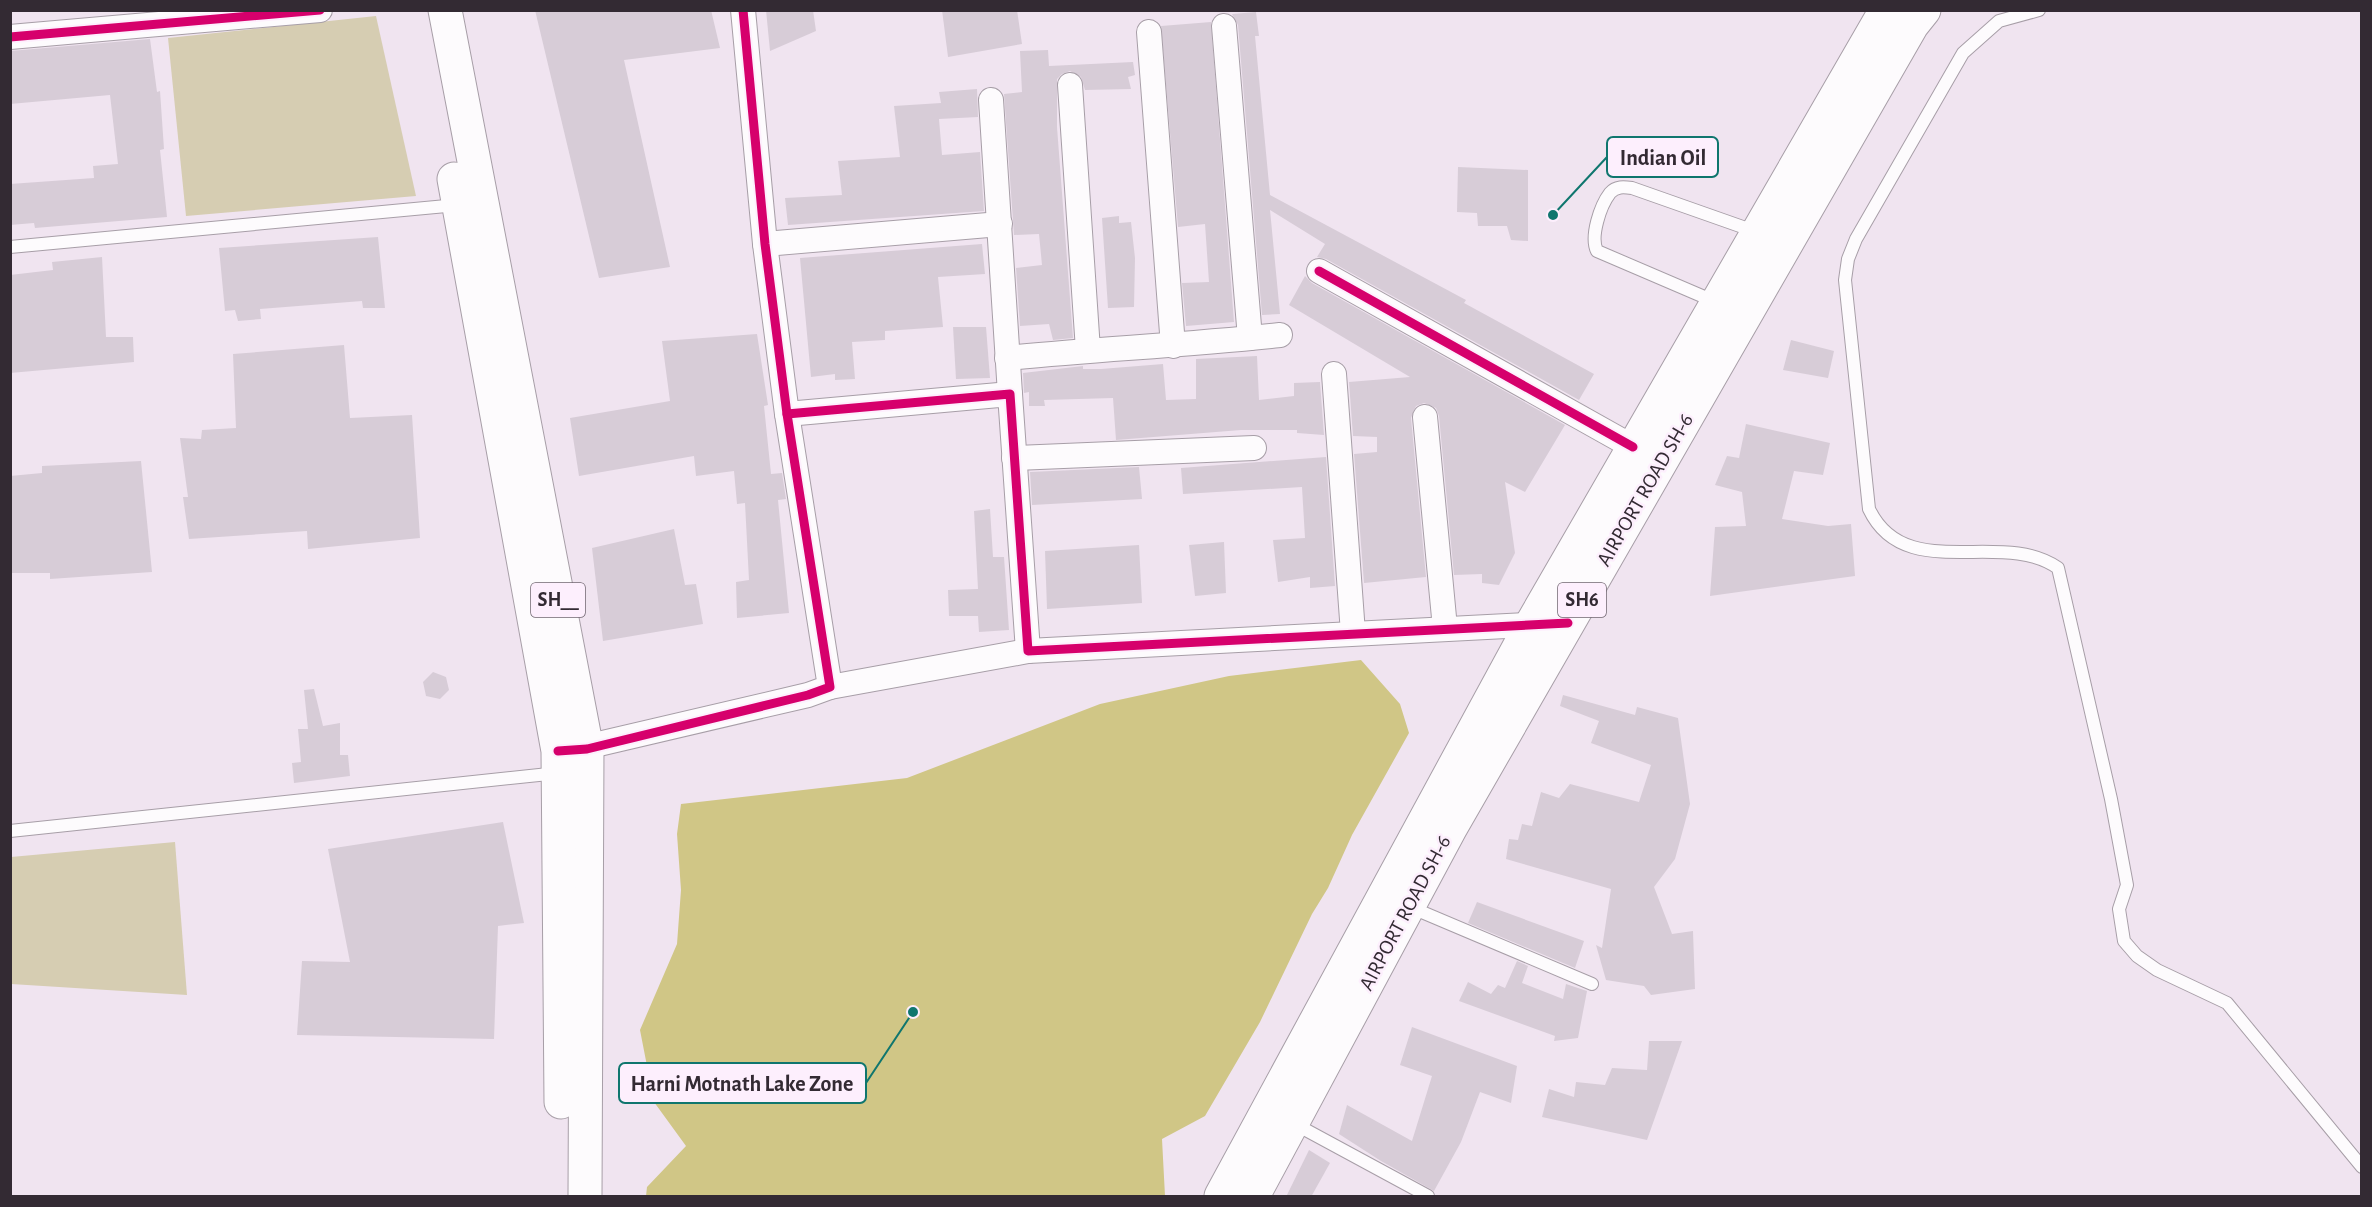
<svg xmlns="http://www.w3.org/2000/svg" width="2372" height="1207" font-family="'Alegreya Sans',sans-serif">
<rect width="100%" height="100%" fill="#f0e4f0"/>
<g fill="#d6cdb2">
<path d="M376,16L416,196L186,216L168,38Z"/>
<path d="M175,842L187,995L11,984V857Z"/>
</g>
<path fill="#d0c686" d="M1361,660L1400,704L1409,733L1352,835L1328,888L1312,914L1260,1022L1205,1116L1162,1139L1165,1196H646L647,1187L686,1146L654,1102L640,1030L677,944L681,890L677,834L681,804L907,778L1100,704L1229,676Z"/>
<g fill="#d7ccd7">
<path d="M535,10H711L720,48L624,60L670,267L599,278Z"/>
<path d="M766,10H813L816,31L770,51Z"/>
<path d="M942,10H1017L1022,44L948,57Z"/>
<path d="M1256,12L1259,36H1255L1270,195L1466,300L1464,303L1594,374L1579,400L1326,259L1317,257L1325,244L1270,210L1280,314L1262,315L1238,25L1232,14Z"/>
<path d="M1211,22L1234,322L1186,326L1182,283L1209,282L1205,224L1178,227L1161,26Z"/>
<path d="M150,39L157,92L160,91L164,149L160,150L167,217L35,228L34,223L10,225V184L94,178L93,166L118,164L110,95L10,104V51Z"/>
<path d="M1048,50L1049,66L1133,62L1135,75L1128,77L1131,89L1085,90L1081,77L1070,71L1062,74L1057,79V127L1073,338L1053,340L1049,324L1020,326L1016,268L1042,265L1039,234L1014,235L1004,94L1022,92L1020,51Z"/>
<path d="M977,89L978,117L939,119L942,155L980,152L984,211L788,225L785,198L842,195L838,161L900,157L894,106L941,103L939,92Z"/>
<path d="M1458,167L1528,170V241L1511,240L1507,226H1478L1477,213L1457,212Z"/>
<path d="M1119,216V223L1131,222L1135,258L1134,307L1108,308L1102,218Z"/>
<path d="M378,237L385,308H363L362,301L260,309L261,319L238,321L235,310L225,311L219,248Z"/>
<path d="M982,244L985,274L938,277L943,327L885,331V340L852,342L855,379L835,380V374L811,377L800,258Z"/>
<path d="M102,257L106,337H133L134,362L10,373V275L53,270L52,262Z"/>
<path d="M1305,276L1312,283L1565,425L1525,492L1505,482L1515,553L1499,585L1482,583V574L1454,575L1439,416L1436,408L1424,403L1416,406L1411,418L1426,577L1364,583L1354,454L1377,452V437L1353,436L1349,382L1410,377L1289,305Z"/>
<path d="M953,327H986L990,378L956,379Z"/>
<path d="M757,334L768,405L764,406L771,474L782,473L786,499L778,500L789,613L737,618L736,582L749,580L745,503L737,504L734,471L696,476L694,456L579,476L570,418L670,401L662,341Z"/>
<path d="M1791,340L1834,351L1828,378L1783,370Z"/>
<path d="M344,345L350,418L412,415L420,538L308,549L307,531L189,539L183,497H188L180,438L201,439L202,430L236,428L233,354Z"/>
<path d="M1257,356L1259,400L1294,396V383L1320,382L1324,435L1297,433V430H1241L1116,440L1113,398L1044,400L1045,406H1029V392L1024,393L1023,373L1083,366V369H1101L1163,364L1166,400L1196,399V359Z"/>
<path d="M1746,424L1830,443L1823,475L1794,471L1782,519L1828,526L1851,524L1855,576L1710,596L1715,527L1746,526L1742,492L1715,485L1727,456L1739,458Z"/>
<path d="M1326,457L1335,586L1310,588V577L1278,582L1273,540L1305,538L1302,487L1183,494L1181,468Z"/>
<path d="M141,461L152,572L50,579V573H10V476L42,473V466Z"/>
<path d="M1139,467L1142,499L1032,505L1030,472Z"/>
<path d="M990,509L993,557H1004L1009,630L979,632L978,616H949L948,590L978,589L974,511Z"/>
<path d="M674,529L685,585L696,584L703,624L603,641L592,548Z"/>
<path d="M1224,542L1226,593L1195,596L1189,545Z"/>
<path d="M1139,545L1142,603L1047,609L1045,551Z"/>
<path d="M433,672L446,677L449,690L440,699L426,696L423,682Z"/>
<path d="M314,689L323,726L340,723V755H348L350,776L294,783L292,763L301,762L298,729H308L304,690Z"/>
<path d="M1563,695L1635,715L1637,707L1678,718L1690,804L1675,859L1654,887L1672,934L1693,931L1695,989L1651,995L1644,986L1606,980L1596,945L1602,948L1611,889L1506,859L1509,839L1518,840L1522,824L1532,826L1541,792L1559,798L1570,784L1639,802L1651,765L1591,743L1599,721L1560,706Z"/>
<path d="M503,822L524,923L498,926L494,1039L297,1035L302,961L350,962L328,849Z"/>
<path d="M1477,902L1584,941L1575,968L1468,923Z"/>
<path d="M1517,961L1528,966L1522,983L1563,999L1566,984L1587,991L1578,1038L1554,1041L1555,1036L1459,1001L1468,982L1491,994L1498,985L1505,988Z"/>
<path d="M1412,1027L1517,1066L1511,1103L1480,1092L1461,1142L1434,1191L1381,1161L1339,1134L1347,1105L1412,1141L1432,1076L1400,1065Z"/>
<path d="M1649,1041H1682L1647,1140L1542,1117L1549,1089L1574,1097L1576,1082L1605,1085L1612,1068L1647,1070Z"/>
<path d="M1309,1150L1330,1163L1311,1197H1286Z"/>
</g>
<g fill="none" stroke-linecap="round" stroke-linejoin="round">
<g stroke="#a79ea7" stroke-width="14">
<g id="lane">
<path d="M2039,10L1999,21L1963,53L1856,239L1848,259L1845,280L1869,509C1905,585 2002,528 2058,568L2111,799L2127,885L2119,909L2124,941L2137,956L2157,970L2227,1003L2362,1167"/>
<path d="M10,247L457,205"/>
<path d="M1716,302L1597,251C1590,237 1600,206 1610,193C1616,186 1624,187 1632,188L1757,232"/>
<path d="M10,831L558,773"/>
<path d="M1410,907L1592,984"/>
<path d="M1293,1123L1428,1196"/>
</g>
</g>
<g stroke="#a79ea7" stroke-width="26">
<g id="street">
<path d="M1224,26L1250,338"/>
<path d="M1149,32L1173,346"/>
<path d="M10,37L320,10"/>
<path d="M1070,85L1088,350"/>
<path d="M991,100L1010,394"/>
<path d="M765,244L1000,224"/>
<path d="M1319,271L1633,447"/>
<path d="M1007,358C1098,349 1189,345 1280,335"/>
<path d="M1334,374L1353,633"/>
<path d="M787,414L1010,394L1028,651L1544,624"/>
<path d="M1425,417L1445,628"/>
<path d="M1014,458L1254,448"/>
<path d="M830,687L1028,651"/>
<path d="M573,750L808,695L830,687L787,414L765,244L743,10"/>
</g>
</g>
<g stroke="#a79ea7" stroke-width="35">
<g id="primary">
<path d="M445,10L587,749L585,1196"/>
<path d="M454,179L558,751L561,1102"/>
<path d="M1221,1196L1531,625L1886,10"/>
<path d="M1253,1196L1451,827L1912,25L1924,10"/>
</g>
</g>
<use href="#lane" stroke="#fdfbfd" stroke-width="12"/>
<use href="#street" stroke="#fdfbfd" stroke-width="24"/>
<use href="#primary" stroke="#fdfbfd" stroke-width="33"/>
<g stroke="#fdeffd" stroke-width="13">
<g id="cycleway">
<path d="M10,37L320,10"/>
<path d="M1319,271L1633,447"/>
<path d="M787,414L1010,394L1028,651L1568,623"/>
<path d="M558,751L587,749L808,695L830,687L787,414L765,244L743,10"/>
</g>
</g>
<use href="#cycleway" stroke="#d6006c" stroke-width="9"/>
</g>
<g text-anchor="middle" dominant-baseline="central" stroke-width="5" stroke-linejoin="round" paint-order="stroke">
<g fill="#fdeffd" stroke="#706570" stroke-width="1.5">
<rect x="531" y="583" width="54" height="34" rx="4.5"/>
<rect x="1558" y="583" width="48" height="34" rx="4.5"/>
</g>
<g font-size="20" font-weight="bold" fill="#332a33">
<text x="558" y="600">SH__</text>
<text x="1582" y="600">SH6</text>
</g>
<g font-size="21" fill="#332a33" stroke="#fdeffd">
<text transform="translate(1645 490) rotate(-60)">AIRPORT ROAD SH-6</text>
<text transform="translate(1405 913) rotate(-62)">AIRPORT ROAD SH-6</text>
</g>
</g>
<path fill="none" stroke="#0f766e" stroke-width="2" d="M1553 215L1607 157M913 1012L866 1083"/>
<g fill="#0f766e" stroke="#fdeffd" stroke-width="2">
<circle cx="1553" cy="215" r="6"/>
<circle cx="913" cy="1012" r="6"/>
</g>
<g fill="#fdeffd" stroke="#0f766e" stroke-width="2">
<rect x="1607" y="137" width="111" height="40" rx="6"/>
<rect x="619" y="1063" width="247" height="40" rx="6"/>
</g>
<g font-size="22" text-anchor="middle" font-weight="bold" fill="#332a33">
<text x="1663" y="165">Indian Oil</text>
<text x="742" y="1091">Harni Motnath Lake Zone</text>
</g>
<rect width="2372" height="1207" fill="none" stroke="#332a33" stroke-width="24"/>
</svg>
